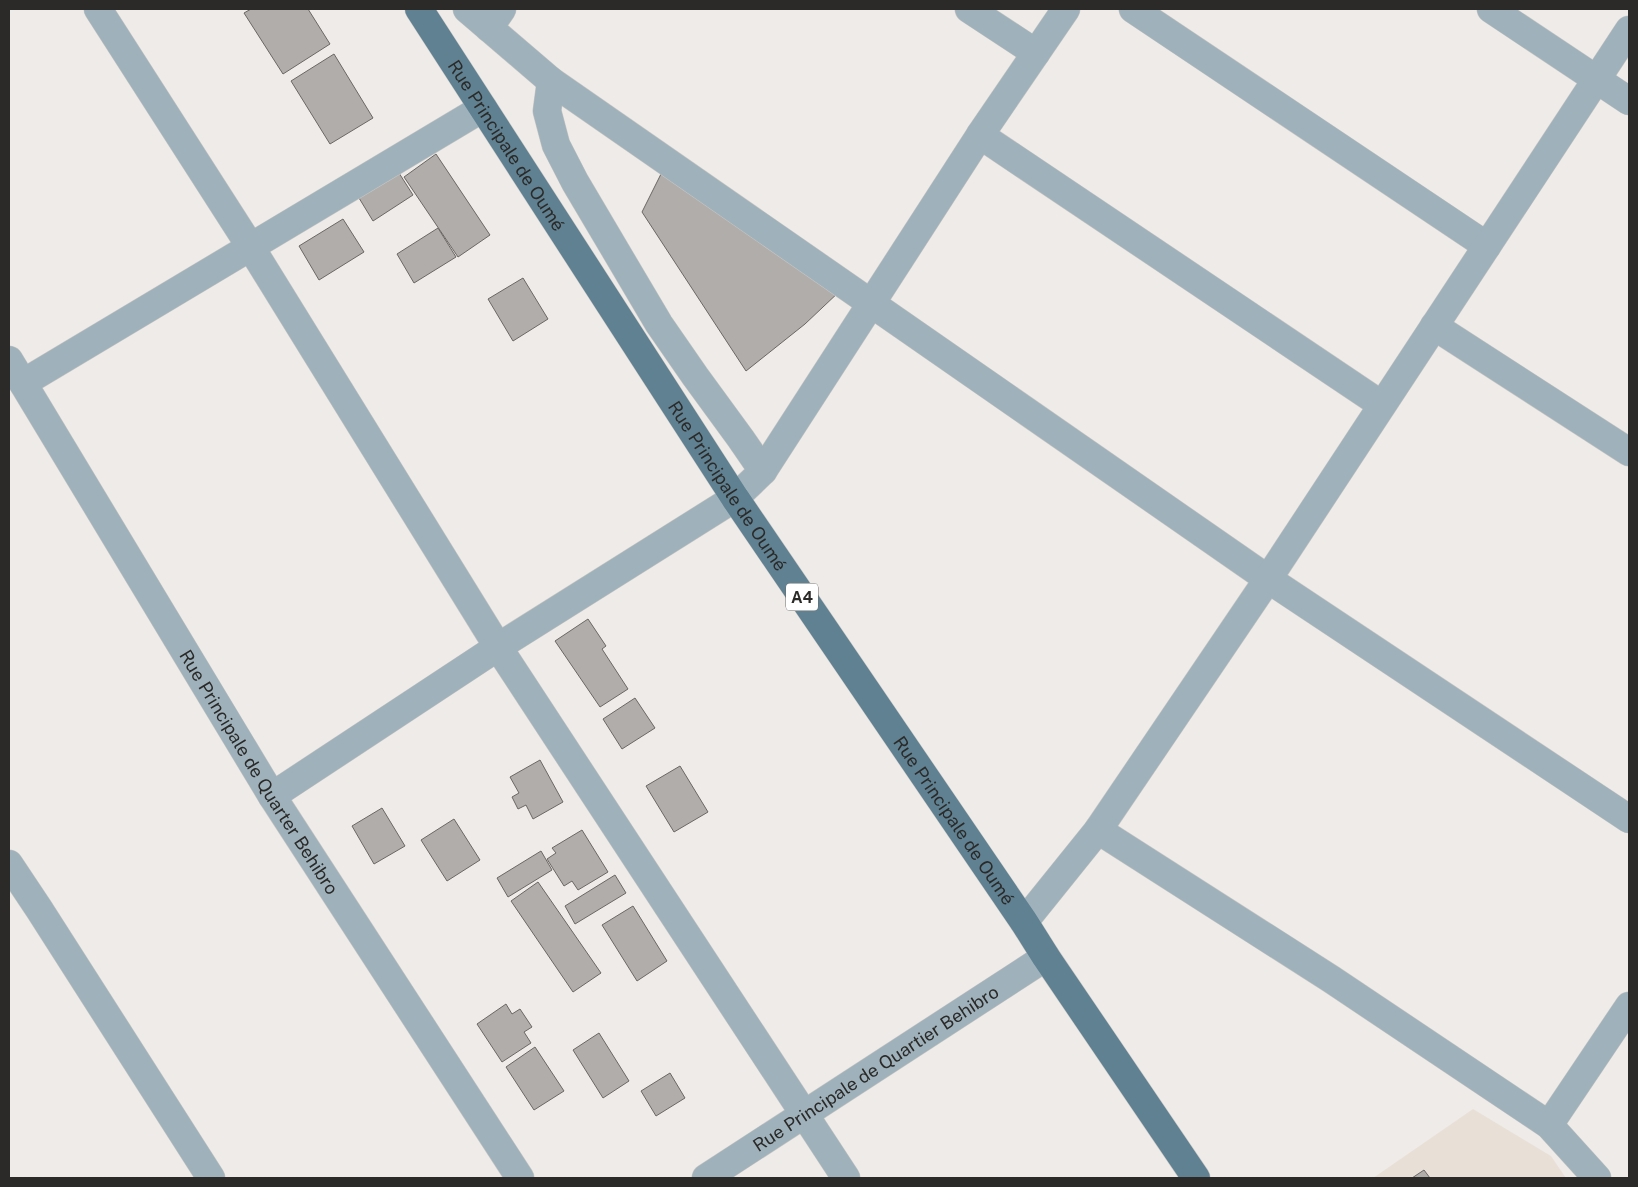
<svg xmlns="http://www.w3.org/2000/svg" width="1638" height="1187" font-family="'Public Sans',sans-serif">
<rect width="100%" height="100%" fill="#eeebe8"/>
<path fill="#e8e0d7" d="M1473,1109L1551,1156L1566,1178H1373Z"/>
<g fill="#b0adaa" stroke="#6a6765">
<path d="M251,9H308L330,44L283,74L244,13Z"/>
<path d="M334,54L373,118L330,144L291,81Z"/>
<path d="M436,154L490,235L458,257L404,177Z"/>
<path d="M662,172L841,290L805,324L746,371L642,212Z"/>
<path d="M399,173L413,195L373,221L359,198Z"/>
<path d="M343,219L364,252L319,280L299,246Z"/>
<path d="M438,228L456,257L414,283L397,254Z"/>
<path d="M523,278L548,319L513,341L488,299Z"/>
<path d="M588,619L606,646L602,649L628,689L600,707L555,641Z"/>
<path d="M635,698L655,728L622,749L603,719Z"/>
<path d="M540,760L563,802L533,819L526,805L518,809L512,797L519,793L510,777Z"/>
<path d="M680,766L708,812L674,832L646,786Z"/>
<path d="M382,808L405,846L374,864L352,826Z"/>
<path d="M454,819L480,860L447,881L421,840Z"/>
<path d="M582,830L608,872L578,890L572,881L564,886L547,859L556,853L552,848Z"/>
<path d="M541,851L552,870L508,897L497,878Z"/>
<path d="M615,875L626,893L575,924L565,906Z"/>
<path d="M538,882L601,973L573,992L511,901Z"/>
<path d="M633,906L667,961L637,981L602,925Z"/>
<path d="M506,1004L512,1014L520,1009L532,1027L524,1032L531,1043L502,1062L477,1024Z"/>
<path d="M599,1033L629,1081L603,1098L573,1050Z"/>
<path d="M535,1047L564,1091L534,1110L506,1067Z"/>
<path d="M670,1073L685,1098L656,1116L641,1091Z"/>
<path d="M1424,1170L1430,1178H1412Z"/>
</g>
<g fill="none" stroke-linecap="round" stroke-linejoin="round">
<g stroke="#cbc8c5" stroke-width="29">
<g id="street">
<path d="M98,9L250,246L498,647L846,1178"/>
<path d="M467,9L551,81L1268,579L1629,819"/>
<path d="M969,9L1036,53"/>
<path d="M1133,9L1487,246"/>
<path d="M1491,9L1629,101"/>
<path d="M489,28L502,9"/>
<path d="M551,81L547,111L556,145L575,182L659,324L695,376L741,439L763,471"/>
<path d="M980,135L1382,405"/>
<path d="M1434,326L1629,452"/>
<path id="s1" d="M9,360L272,796L520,1178"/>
<path d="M23,383L483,108"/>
<path d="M272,796L498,647L735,498L763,471L980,135L1066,9"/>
<path d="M1098,830L1331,979L1549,1125L1597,1178"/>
<path d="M9,864L39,909L211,1178"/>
<path d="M1024,922L1098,830L1268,579L1629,30"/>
<path d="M1549,1125L1629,1006"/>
<path id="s2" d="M706,1178L1046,957"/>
</g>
</g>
<g stroke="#cbc8c5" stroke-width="29">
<g id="primary">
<path id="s3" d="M419,9L735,498L1024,922L1046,957L1196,1178"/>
</g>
</g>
<use href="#street" stroke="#9fb2bb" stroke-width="28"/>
<use href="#primary" stroke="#5f8192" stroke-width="28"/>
</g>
<g text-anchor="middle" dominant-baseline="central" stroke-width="4" stroke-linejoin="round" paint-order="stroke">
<rect fill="#fff" stroke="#6b6a68" stroke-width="1" x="786" y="583.5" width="32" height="27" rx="4"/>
<g font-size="16" font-weight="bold" fill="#2b2a28">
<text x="802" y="597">A4</text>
</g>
<g font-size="18" fill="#2b2a28" stroke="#fff">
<text stroke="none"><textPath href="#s3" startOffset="162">Rue Principale de Oumé</textPath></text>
<text stroke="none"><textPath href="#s3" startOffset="568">Rue Principale de Oumé</textPath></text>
<text stroke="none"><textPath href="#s1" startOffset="482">Rue Principale de Quarter Behibro</textPath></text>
<text stroke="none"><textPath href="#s3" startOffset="972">Rue Principale de Oumé</textPath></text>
<text stroke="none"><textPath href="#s2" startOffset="202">Rue Principale de Quartier Behibro</textPath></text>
</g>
</g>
<rect width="1638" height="1187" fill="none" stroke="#2b2a28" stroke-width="20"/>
</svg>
